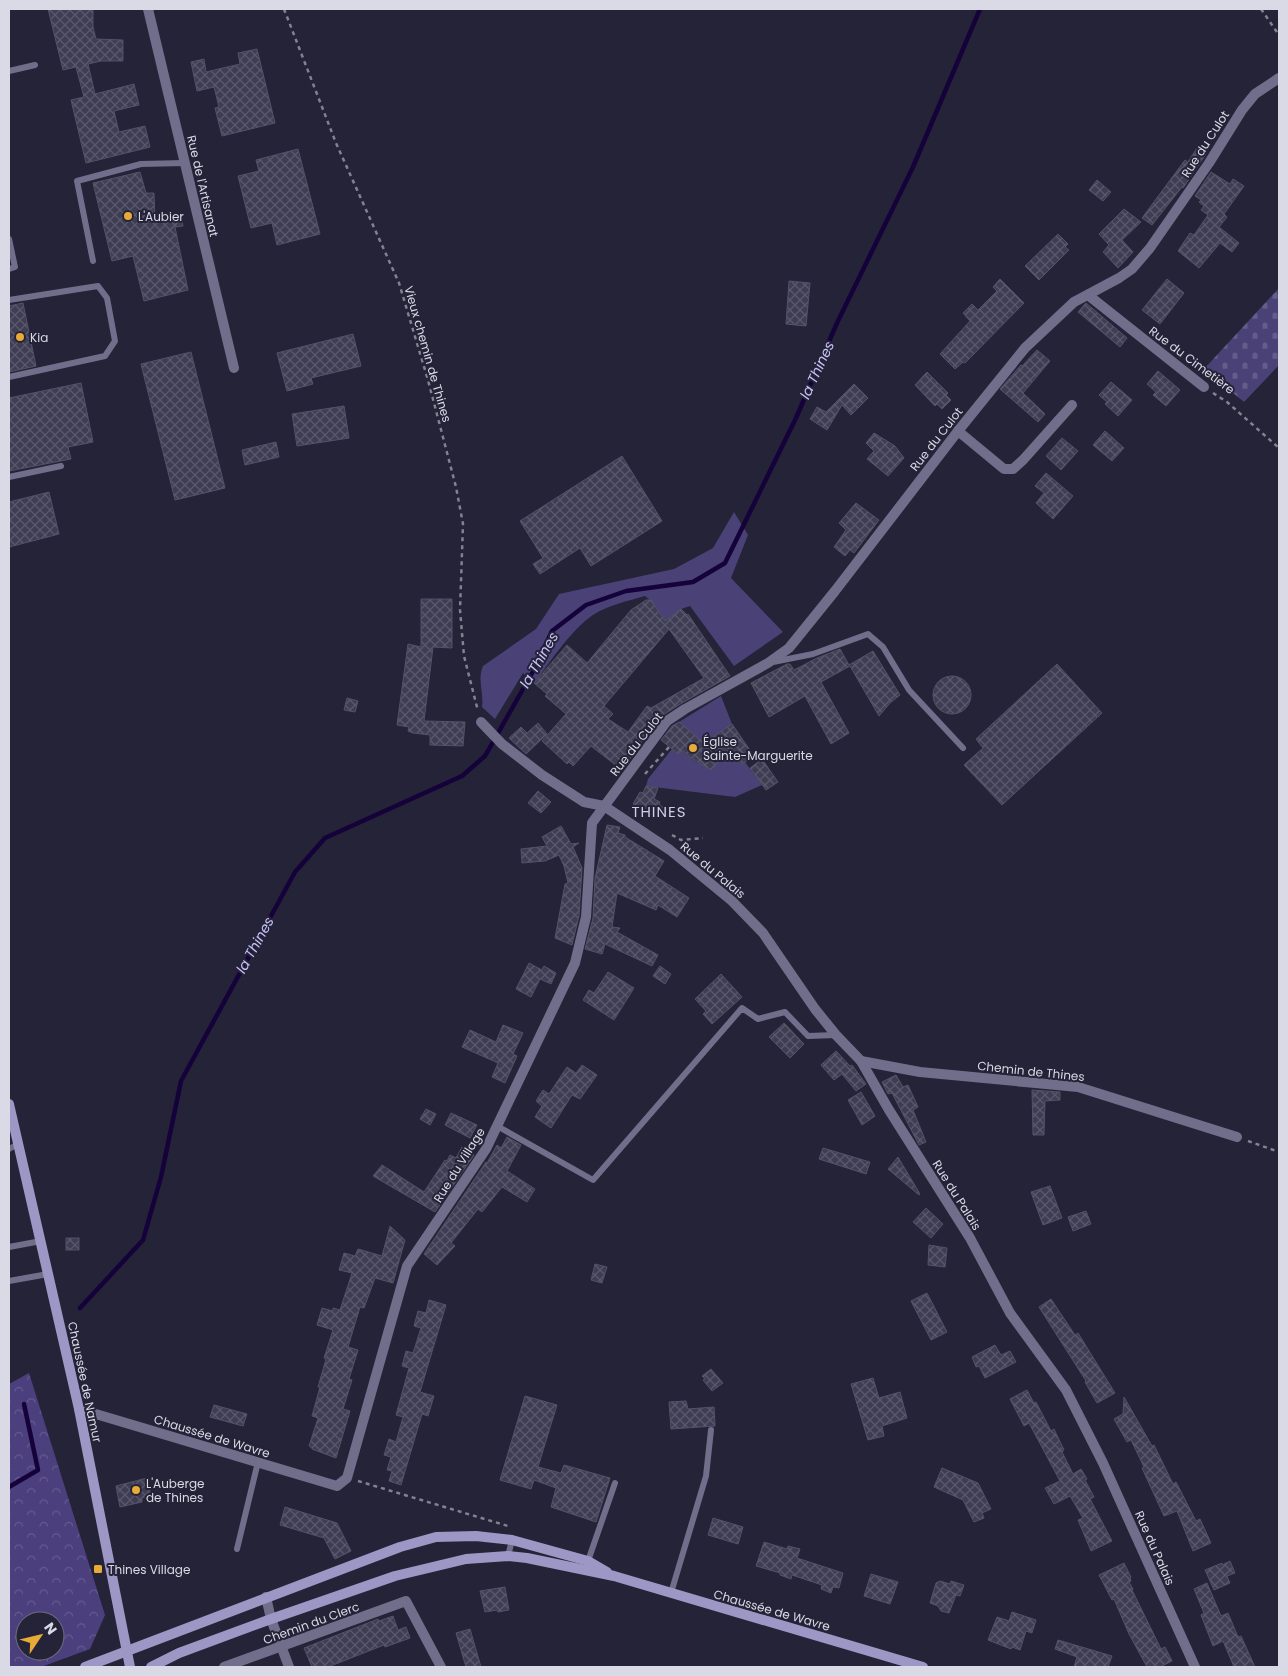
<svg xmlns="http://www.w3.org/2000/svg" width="1288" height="1676" font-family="Poppins,sans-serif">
<defs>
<pattern id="forest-crowns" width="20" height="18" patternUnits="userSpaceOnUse" patternTransform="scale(1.25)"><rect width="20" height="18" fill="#4b407d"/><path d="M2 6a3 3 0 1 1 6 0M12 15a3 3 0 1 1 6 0" fill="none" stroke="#645b8f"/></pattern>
<pattern id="cemetery-stones" width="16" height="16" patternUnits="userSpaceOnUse" patternTransform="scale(1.25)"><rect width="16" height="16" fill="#4a4177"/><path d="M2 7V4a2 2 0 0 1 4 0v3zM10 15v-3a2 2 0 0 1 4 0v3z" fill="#645c8a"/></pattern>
<pattern id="building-cross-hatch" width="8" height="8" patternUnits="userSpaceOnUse" patternTransform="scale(1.25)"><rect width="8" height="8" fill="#3f3d53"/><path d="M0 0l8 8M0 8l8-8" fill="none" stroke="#5a586c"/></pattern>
</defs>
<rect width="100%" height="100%" fill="#252337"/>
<g fill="#4a4177">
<path d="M734,512L748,535L731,578L783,632L734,666L690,606L681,609L665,621L651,601L645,596C628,601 608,605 593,615C569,632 552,660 534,683L523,673L495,719L482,707C484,692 477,680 483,666L536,629L559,594L674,569L713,548Z"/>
<path d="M721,696L732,724L719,733L741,765L745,762L762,785L735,797L646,786L648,779L672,749L678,754L682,750C688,756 697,764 705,765L703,743L679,722Z"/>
</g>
<path fill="url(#forest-crowns)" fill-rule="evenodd" d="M29,1373L105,1615L90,1649L41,1667H9V1384ZM25,1621H55V1651H25Z"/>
<path fill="url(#cemetery-stones)" d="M1279,288V365L1244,402L1204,369Z"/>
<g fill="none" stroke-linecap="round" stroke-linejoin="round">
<g stroke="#15023a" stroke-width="4.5">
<path d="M80,1308L143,1240L161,1177L181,1081L295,872L325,838L462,776L485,756L535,668L552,631L586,605L626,591L693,582L725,563L796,418L837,323L913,167L980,9"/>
<path d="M9,1487L38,1470L24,1404"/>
</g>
</g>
<g fill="url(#building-cross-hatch)" stroke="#545168" fill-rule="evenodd">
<path d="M48,9H93V27L96,39L123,40V61H101L88,64L95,94L134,84L139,105L114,111L119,132L145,126L150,147L86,163L71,100L84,97L76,67L63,70Z"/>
<path d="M257,49L275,123L222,136L215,108L219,107L214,87L197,91L191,62L204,59L206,72L240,64L238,53Z"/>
<path d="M1197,148L1206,154L1183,188L1182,187L1152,225L1142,218L1185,160L1188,162Z"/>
<path d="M298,149L320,234L277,245L272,223L251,228L238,176L259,171L256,160Z"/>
<path d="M140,172L146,193H154L155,219L180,213L183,226L175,227L188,290L144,301L133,256L112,261L93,183Z"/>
<path d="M1211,172L1230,184L1233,179L1244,186L1224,214L1227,217L1219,227L1239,243L1232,252L1220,243L1199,268L1178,251L1190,233L1194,235L1208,215L1201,210L1204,206L1199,202L1201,200L1195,196Z"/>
<path d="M1097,180L1111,192L1103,201L1089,190Z"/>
<path d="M1124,209L1141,222L1122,240L1133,252L1118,268L1103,252L1109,245L1099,234Z"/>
<path d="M1058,234L1068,244L1065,247L1069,250L1039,280L1025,266Z"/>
<path d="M1000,279L1024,303L965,363L963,362L955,369L940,354L970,321L963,313L972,304L978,310L997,291L993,287Z"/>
<path d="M1167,279L1184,293L1160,324L1142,310Z"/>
<path d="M789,281L810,283L806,326L786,324Z"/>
<path d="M23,303L36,366L9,372V306Z"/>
<path d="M1086,303L1127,338L1120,347L1078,312Z"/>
<path d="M353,334L361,366L311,378L313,384L287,391L277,353Z"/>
<path d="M1037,350L1050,361L1023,393L1045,414L1038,422L1000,389L1021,365L1022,366Z"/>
<path d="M191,352L225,488L175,500L141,364Z"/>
<path d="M1158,371L1180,390L1166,406L1153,395L1156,392L1147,384Z"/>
<path d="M927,372L948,393L946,395L951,400L942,409L937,404L935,406L915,385Z"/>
<path d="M1111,382L1132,400L1118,416L1105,404L1107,402L1099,395Z"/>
<path d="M81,383L93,442L68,447L71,459L9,471V398Z"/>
<path d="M854,384L868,398L851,415L842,405L827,430L810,419L817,407L826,412Z"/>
<path d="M344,406L349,438L297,446L292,414Z"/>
<path d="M1105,431L1124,448L1112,461L1093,445Z"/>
<path d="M874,433L895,446L904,458L888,476L867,459L874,451L866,443Z"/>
<path d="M1062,438L1078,451L1061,470L1046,456Z"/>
<path d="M276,442L279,457L245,465L242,450Z"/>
<path d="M622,456L662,521L591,566L580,548L540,574L533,564L543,558L520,521Z"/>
<path d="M1046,473L1073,496L1053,519L1036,503L1044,493L1035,486Z"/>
<path d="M49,492L59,534L9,547V502Z"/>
<path d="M856,503L879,520L854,553L850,550L845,556L834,547L846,530L839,523Z"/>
<path d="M421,599H452V648L433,647L424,721L465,722L463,746L430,745V735L413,733L408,731L409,727L397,725L408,644L421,647Z"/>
<path d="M646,600H651L665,621L681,609L687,615L688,614L730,676L682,703L663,715L651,731L650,730L622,770L591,746L573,766L569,762L567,764L542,741L566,714L545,696L547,694L534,683L567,645L587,663L631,610ZM669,629L704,678L651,708L647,706L628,732L608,719L613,714L604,706Z"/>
<path d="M840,649L849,665L873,651L900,695L890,703L879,716L850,666L821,682L849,733L831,744L805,696L769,717L751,683L787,664H790L794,670L817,658Z"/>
<path d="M1057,664L1102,713L1002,805L964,765L983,748L976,739Z"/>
<circle cx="952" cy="695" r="19"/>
<path d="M347,698L358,701L355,712L344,710Z"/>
<path d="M679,722L704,743L732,724L754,756L741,765L730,749L711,770L690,757L682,750L678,754L661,740L672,726Z"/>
<path d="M538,723L547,734L526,754L509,738L521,727L527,733Z"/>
<path d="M762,759L778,782L766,790L750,768Z"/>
<path d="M646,786L658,788L654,799L660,802L659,804L665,809L660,818L633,804L640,792L643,793Z"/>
<path d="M538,791L551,802L541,813L528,803Z"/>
<path d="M607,825L620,827L618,833L625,835V837L664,861L655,876L689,898L677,917L658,905L656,910L617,893L612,927L620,928L617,932L658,955L652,966L605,944L602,954L585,949L593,918L595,878Z"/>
<path d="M561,826L571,844L579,843L573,847L582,868L579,916L572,945L555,938L565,884L568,883L564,866L559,855L545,861L522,863L521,849L547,846L542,837Z"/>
<path d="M529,963L542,970L544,966L556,973L551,984L540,979L531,997L516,989Z"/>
<path d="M660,966L671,974L665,984L653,976Z"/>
<path d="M608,972L634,988L614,1020L583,1000L589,990L594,993Z"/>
<path d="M721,974L742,997L712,1024L703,1014L706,1011L695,999Z"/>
<path d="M784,1023L804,1044L790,1058L769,1037Z"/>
<path d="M503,1025L523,1033L513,1054L517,1056L505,1083L492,1077L498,1063L462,1047L470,1030L496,1042Z"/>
<path d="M836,1051L850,1066L852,1065L866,1084L856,1091L842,1074L834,1080L821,1065Z"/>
<path d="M582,1065L597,1075L580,1099L572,1095L551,1128L535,1117L542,1106L536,1101L543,1090L549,1094L567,1067L576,1073Z"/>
<path d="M896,1075L903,1087L908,1085L918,1107L913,1110L926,1142L919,1145L892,1093L888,1094L882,1082Z"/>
<path d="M1032,1090L1060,1092V1100L1045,1101L1044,1135H1033Z"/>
<path d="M861,1092L875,1116L862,1125L848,1100Z"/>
<path d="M426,1109L436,1114L430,1125L420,1119Z"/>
<path d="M451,1113L477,1125L470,1138L445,1125Z"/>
<path d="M507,1137L521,1145L507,1171L535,1189L527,1202L502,1187L482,1212L478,1209L451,1243L455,1246L437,1265L424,1254L486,1162L487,1163L497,1145L501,1148Z"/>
<path d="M462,1147L474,1155L435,1212L373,1176L382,1165L424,1192L445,1160L447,1161L450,1155L456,1158Z"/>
<path d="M823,1148L870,1162L866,1174L819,1159Z"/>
<path d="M898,1157L920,1194L919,1195L888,1169Z"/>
<path d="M1050,1186L1062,1218L1043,1225L1031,1192Z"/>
<path d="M926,1208L943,1224L931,1238L913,1222Z"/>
<path d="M1086,1211L1091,1224L1073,1231L1068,1217Z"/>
<path d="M390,1226L405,1240L393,1283L375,1278L364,1308L360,1307L348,1347L358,1350L349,1379L352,1380L343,1409L350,1411L336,1458L312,1449V1448L309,1446L318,1418L312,1416L320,1387H318L326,1359L324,1358L333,1330L317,1325L322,1308L333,1311V1308L340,1310L352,1273L339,1270L344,1253L355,1256L358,1249L382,1256Z"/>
<rect x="66" y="1238" width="13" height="12"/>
<path d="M929,1245L947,1248L945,1267L928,1265Z"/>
<path d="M595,1264L607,1267L602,1283L591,1280Z"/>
<path d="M927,1293L947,1332L931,1340L911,1301Z"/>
<path d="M1051,1299L1075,1335L1078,1333L1115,1393L1097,1403L1085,1382L1086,1381L1039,1307Z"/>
<path d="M429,1300L446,1305L420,1392L434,1396L428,1416L422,1414L401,1485L389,1481L392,1471L387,1470L391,1457L384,1455L389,1439L396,1442L403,1417L396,1415L409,1368L402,1366L406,1351L413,1353L421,1328L414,1326L418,1311L426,1313Z"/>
<path d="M995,1345L1001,1355L1010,1351L1016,1362L985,1378L979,1366L976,1367L972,1357Z"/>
<path d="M711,1369L723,1383L712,1391L703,1380L705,1379L702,1376Z"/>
<path d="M873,1378L879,1398L900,1392L907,1418L882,1426L884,1436L868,1440L851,1384Z"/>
<path d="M1027,1390L1034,1403L1036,1402L1051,1431L1054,1429L1064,1450L1062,1452L1073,1474L1081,1469L1087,1479L1085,1480L1094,1497L1090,1499L1112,1541L1091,1551L1078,1520L1083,1518L1070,1496L1054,1504L1045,1488L1060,1481L1029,1423L1024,1426L1010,1399Z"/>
<path d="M525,1396L557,1405L538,1467L561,1473L564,1465L610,1478L596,1522L551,1507L556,1488L534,1480L531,1489L500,1480Z"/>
<path d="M1124,1397L1152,1446L1154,1445L1173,1484L1176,1482L1196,1521L1200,1519L1211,1543L1193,1551L1177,1511L1164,1516L1142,1468L1144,1467L1131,1440L1127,1442L1114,1419L1123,1414Z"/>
<path d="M686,1401L688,1409L714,1407L715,1426L671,1429L669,1402Z"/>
<path d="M214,1405L247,1414L243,1426L210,1417Z"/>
<path d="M942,1468L978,1483L991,1509L982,1513L984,1518L974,1522L963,1500L934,1487Z"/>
<path d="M147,1478L151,1496L142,1498V1502L120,1507L116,1486Z"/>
<path d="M285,1507L337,1523L351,1551L335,1559L324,1538L280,1525Z"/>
<path d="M713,1518L743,1527L738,1544L708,1535Z"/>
<path d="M764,1542L787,1549L788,1546L800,1549L797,1558L843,1573L839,1588L833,1587L831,1593L821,1589L822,1585L792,1575L791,1579L780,1575V1573L756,1566Z"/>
<path d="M1230,1561L1235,1573L1227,1576L1230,1583L1214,1590L1205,1570L1222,1563V1565Z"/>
<path d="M1124,1563L1131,1577L1130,1578L1131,1581L1129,1582L1133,1589L1132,1590L1161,1649L1165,1647L1172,1661L1160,1667H1147L1129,1634L1114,1599L1112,1600L1099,1575Z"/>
<path d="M871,1574L898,1582L890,1604L864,1596Z"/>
<path d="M940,1581L950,1584L951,1581L964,1585L960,1596L956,1595L949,1613L941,1611L938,1606L930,1603L936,1583Z"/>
<path d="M1207,1583L1221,1616L1228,1613L1238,1637L1241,1636L1255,1667H1234L1223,1641L1213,1646L1201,1615L1204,1613L1194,1589Z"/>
<path d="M505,1587L509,1610L498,1612L497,1610L485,1612L480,1591Z"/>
<path d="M1012,1612L1036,1620L1032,1633L1026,1631L1020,1650L1012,1647L1011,1649L988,1640L997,1617L1009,1621Z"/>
<path d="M393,1616L398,1630L406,1627L410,1638L385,1647L384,1645L328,1667H312L304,1648L378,1619L379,1621Z"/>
<path d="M470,1629L481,1667H466L456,1633Z"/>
<path d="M1058,1640L1112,1656L1108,1667H1074L1077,1657L1055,1649Z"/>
</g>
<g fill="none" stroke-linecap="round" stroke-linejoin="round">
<g stroke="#838192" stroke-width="2.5" stroke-dasharray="4 4" stroke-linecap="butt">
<path d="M284,9L336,143L399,283L428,380L456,487L463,524L460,610L464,656L478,711"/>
<path d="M1261,9L1279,35"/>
<path d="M1213,393L1227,402L1279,448"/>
<path d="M645,774L669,747"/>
<path d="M672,835L681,840L703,838"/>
<path d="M1248,1141L1279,1152"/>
<path d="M358,1481L508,1526"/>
</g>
<g stroke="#716e8b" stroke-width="6">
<path d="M9,71L35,65"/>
<path d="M9,239L15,267L9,269"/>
<path d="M93,261L77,181L141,164L185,163"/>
<path d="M9,300L98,286L107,298L115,341L105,356L9,377"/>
<path d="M9,477L61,466"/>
<path d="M773,662L813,654L868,634L883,647L909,690L963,748"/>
<path d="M497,1126L593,1180L742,1008L758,1019L785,1012L808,1036L836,1035"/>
<path d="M9,1149L18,1144"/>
<path d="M9,1247L41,1241"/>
<path d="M9,1281L48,1274"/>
<path d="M237,1549L258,1462"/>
<path d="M508,1556L512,1540"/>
<path d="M588,1561L615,1483"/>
<path d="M671,1593L706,1476L711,1430"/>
</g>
<g stroke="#716e8b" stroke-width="10">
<path d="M148,9L234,368"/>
<path d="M1088,295L1204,387"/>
<path d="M958,431L1004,469H1013L1023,460L1072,405"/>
<path d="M481,722L502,744L542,775L584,802L604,806L670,850L732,901L763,933L815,1009L836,1035L861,1061L889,1110L970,1238L1010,1313L1066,1390L1103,1463L1195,1667"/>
<path d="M861,1061L920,1072L1078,1087L1237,1137"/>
<path d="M79,1409L337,1486L347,1478L407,1266L486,1149L575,963L586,917L592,823L667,721L685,709L768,663L789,648L835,591L958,431L1025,348L1074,302L1119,278L1132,269L1150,248L1209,163L1242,110L1255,94L1279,78"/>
<path d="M266,1597L271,1619L289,1667"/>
<path d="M224,1667L406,1601L441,1667"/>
</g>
<g stroke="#9c97c5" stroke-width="10">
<path d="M9,1104L79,1409L130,1667"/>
<path d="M85,1667L400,1547L436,1537L476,1536L512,1540L588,1561L607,1572"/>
<path d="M151,1667L179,1653L271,1619L395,1576L466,1559L508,1556L527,1558L614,1576L923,1667"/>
</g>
</g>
<g fill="#e8ab37" stroke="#252337" stroke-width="2">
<circle cx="128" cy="216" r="5"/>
<circle cx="20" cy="337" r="5"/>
<circle cx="693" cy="748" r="5"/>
<circle cx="136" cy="1490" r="5"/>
<rect x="93" y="1564" width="10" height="10" rx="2.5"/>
</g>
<g text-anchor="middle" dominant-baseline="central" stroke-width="4" stroke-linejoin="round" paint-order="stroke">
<g font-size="12" fill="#dad9e6" stroke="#252337">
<text transform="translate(1205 144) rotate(-57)">Rue du Culot</text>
<text transform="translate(203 186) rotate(77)">Rue de l'Artisanat</text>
<text transform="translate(428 354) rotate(74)">Vieux chemin de Thines</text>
<text transform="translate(1192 360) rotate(37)">Rue du Cimetière</text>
<text transform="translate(936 439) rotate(-52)">Rue du Culot</text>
<text transform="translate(636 744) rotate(-52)">Rue du Culot</text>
<text transform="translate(713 870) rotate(40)">Rue du Palais</text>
<text transform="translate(1031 1071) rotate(6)">Chemin de Thines</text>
<text transform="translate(459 1165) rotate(-58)">Rue du Village</text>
<text transform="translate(957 1195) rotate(58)">Rue du Palais</text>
<text transform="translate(85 1382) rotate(78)">Chaussée de Namur</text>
<text transform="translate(212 1436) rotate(17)">Chaussée de Wavre</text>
<text transform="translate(1155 1548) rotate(66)">Rue du Palais</text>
<text transform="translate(772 1610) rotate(16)">Chaussée de Wavre</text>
<text transform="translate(311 1623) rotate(-20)">Chemin du Clerc</text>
</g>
<g font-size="12" fill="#dad9e6" stroke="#252337" text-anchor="start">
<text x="138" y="216">L'Aubier</text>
<text x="30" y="337">Kia</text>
<text x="703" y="741">Église<tspan x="703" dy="14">Sainte-Marguerite</tspan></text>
<text x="146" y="1483">L'Auberge<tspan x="146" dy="14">de Thines</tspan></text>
<text x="108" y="1569">Thines Village</text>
</g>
<g font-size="14" font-style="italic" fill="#c8c2fa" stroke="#252337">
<text transform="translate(817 370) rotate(-65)">la Thines</text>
<text transform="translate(539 660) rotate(-60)">la Thines</text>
<text transform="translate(255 945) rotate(-61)">la Thines</text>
</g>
<g font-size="15" letter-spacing="1" fill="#cfcde8" stroke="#252337">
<text x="659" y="811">THINES</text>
</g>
</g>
<rect width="1288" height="1676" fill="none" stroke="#dad9e6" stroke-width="20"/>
<g transform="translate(40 1636) rotate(55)"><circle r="24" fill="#252337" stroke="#6d6c7d"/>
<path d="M0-4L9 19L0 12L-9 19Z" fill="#e8ab37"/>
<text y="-8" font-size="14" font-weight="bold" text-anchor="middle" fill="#dad9e6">N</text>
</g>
</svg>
